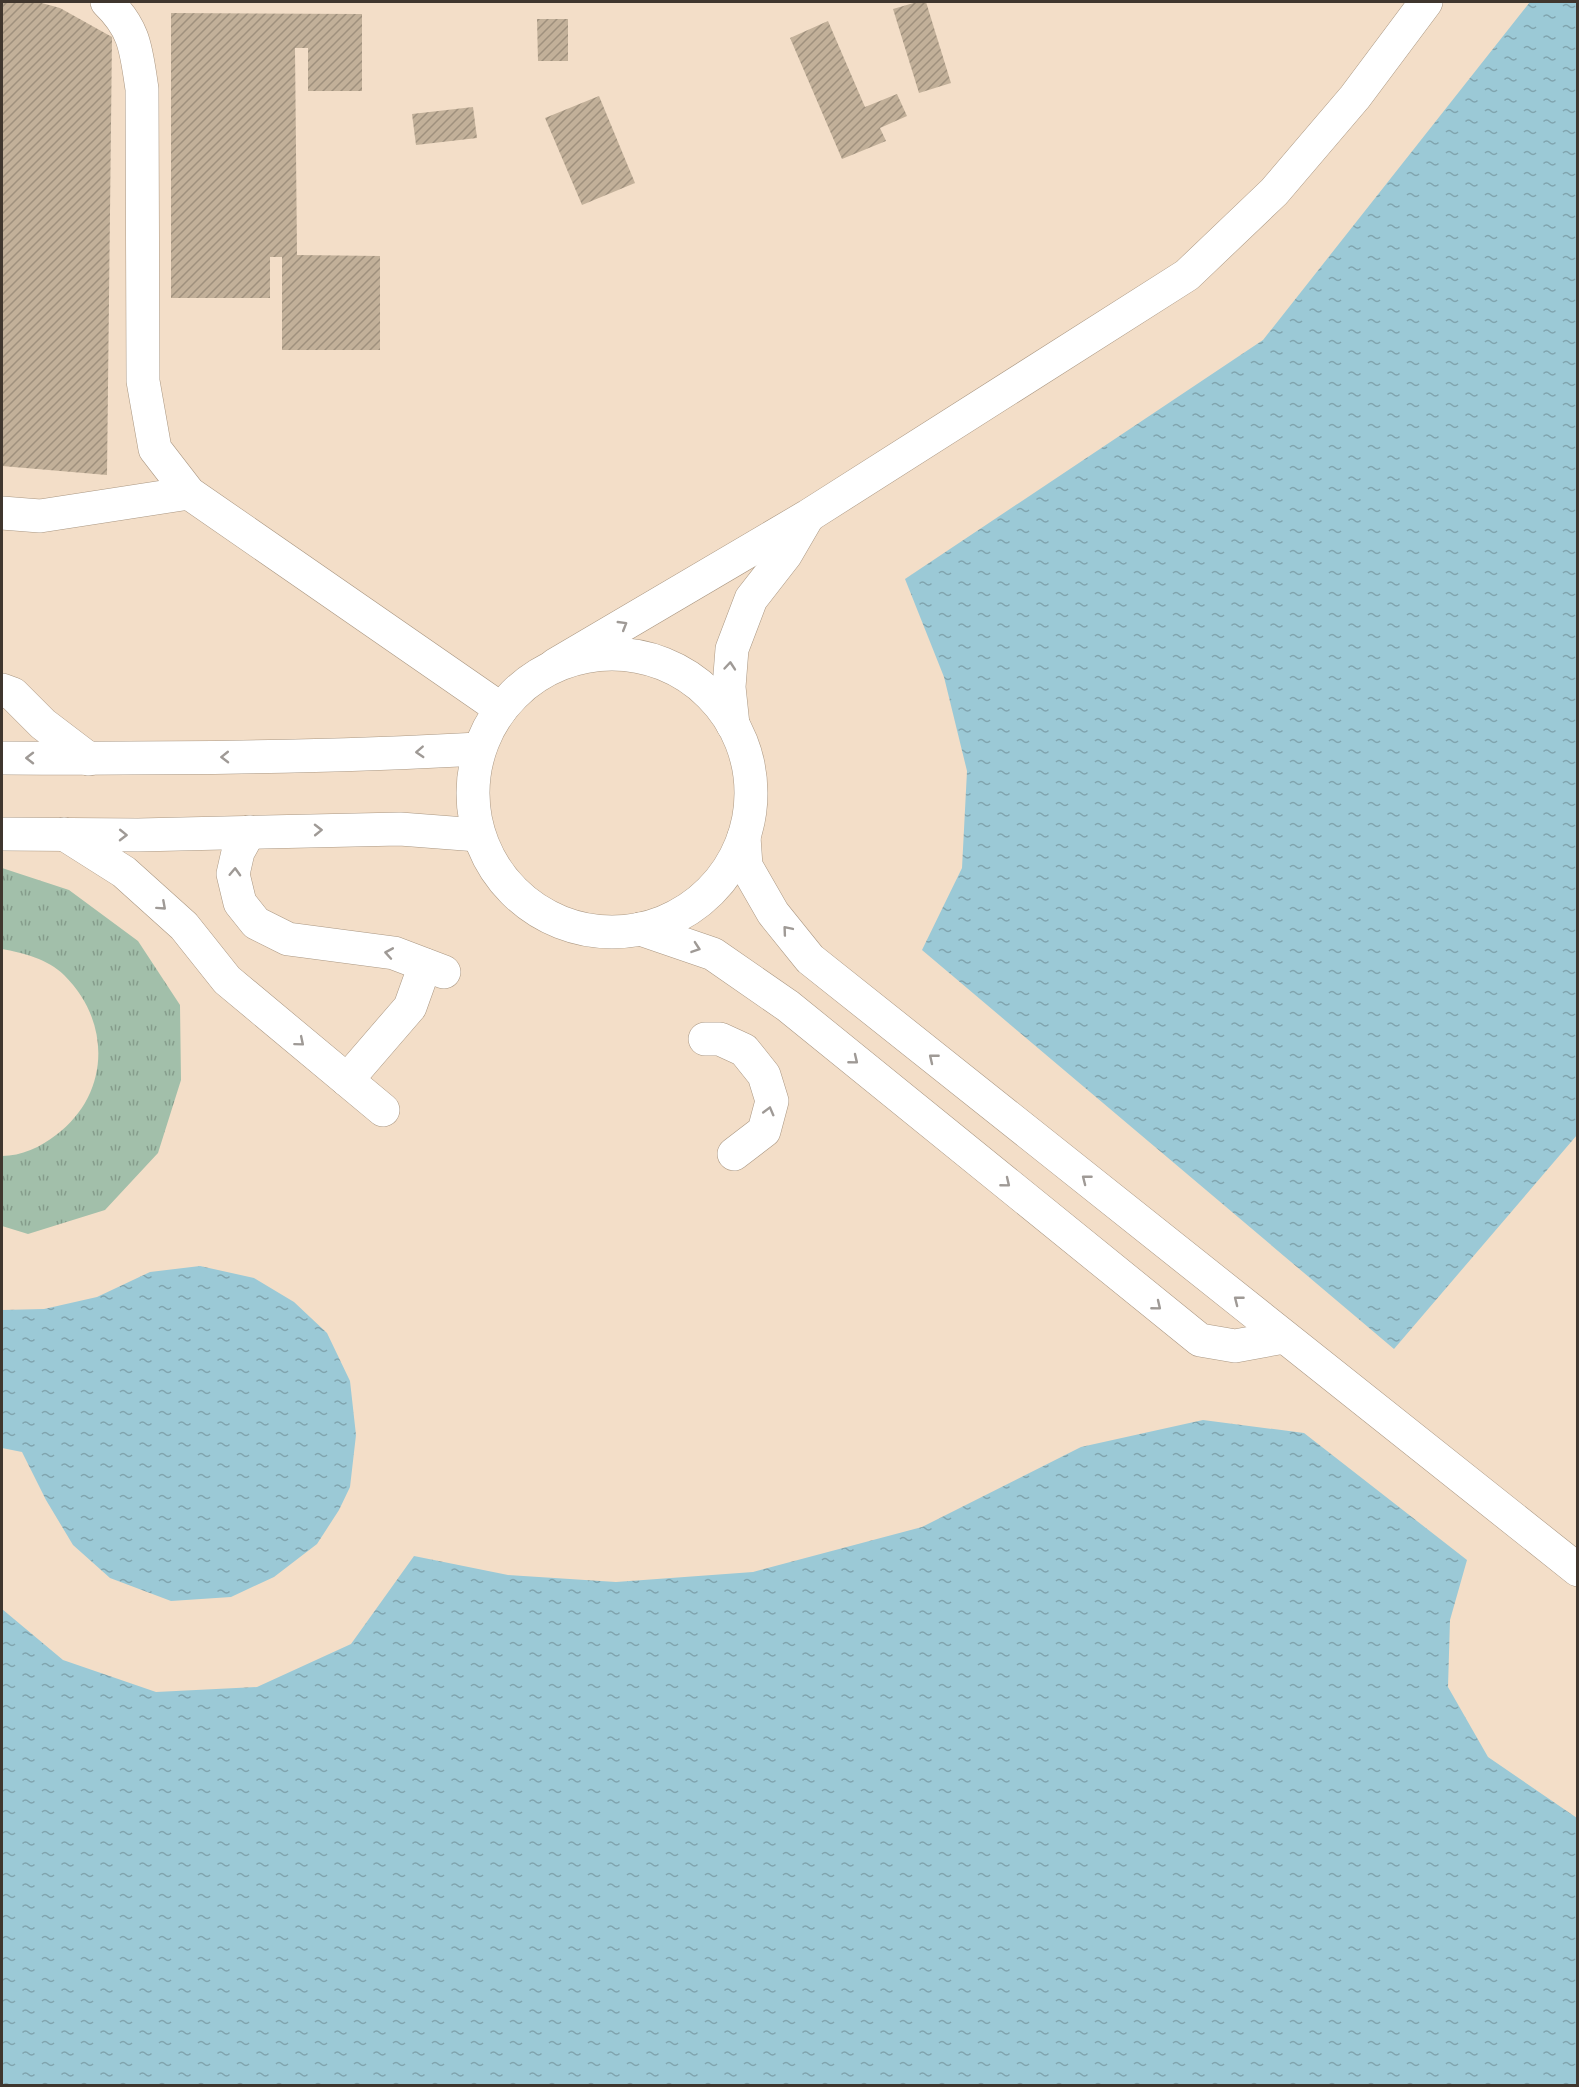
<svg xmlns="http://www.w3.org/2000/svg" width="1579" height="2087" font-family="Overpass,sans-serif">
<defs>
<pattern id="grass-tufts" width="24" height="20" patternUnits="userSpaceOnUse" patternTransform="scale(1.5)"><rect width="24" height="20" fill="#a2bfaa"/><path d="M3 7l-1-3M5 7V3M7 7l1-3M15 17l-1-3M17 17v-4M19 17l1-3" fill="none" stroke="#859c8b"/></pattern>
<pattern id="water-ripples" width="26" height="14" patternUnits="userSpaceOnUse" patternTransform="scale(1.5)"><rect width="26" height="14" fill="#9bc9d6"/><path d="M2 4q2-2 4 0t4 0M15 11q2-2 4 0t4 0" fill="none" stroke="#80a4ae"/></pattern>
<pattern id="building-hatch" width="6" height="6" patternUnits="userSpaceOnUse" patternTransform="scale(1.5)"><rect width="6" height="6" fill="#c2b099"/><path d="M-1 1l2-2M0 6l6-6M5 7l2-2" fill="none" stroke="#9f907d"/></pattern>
</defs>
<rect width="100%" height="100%" fill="#f3dec8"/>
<path fill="url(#grass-tufts)" d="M2,868L69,890L138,941L180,1005L181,1080L158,1153L105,1210L28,1234L2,1226V1156C21,1156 41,1147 56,1135C110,1095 112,1022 64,975C48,959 23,953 2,949Z"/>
<g fill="url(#water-ripples)">
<path d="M1530,2H1578L1577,1135L1394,1349L922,950L962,868L967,771L944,677L905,579L1263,340Z"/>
<path d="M200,1266L254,1278L294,1302L327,1333L350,1381L356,1435L350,1487L339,1510L317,1544L274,1577L231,1597L171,1601L110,1578L73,1545L46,1500L22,1452L2,1448V1310L44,1309L97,1297L150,1272Z"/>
<path d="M1203,1420L1304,1433L1467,1560L1450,1620L1448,1687L1488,1757L1577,1818V2085H2V1609L63,1660L156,1692L257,1687L351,1644L414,1556L508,1575L616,1582L753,1572L922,1527L1081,1447Z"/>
</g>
<g fill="url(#building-hatch)">
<path d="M2,2H38L60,8L112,37L107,475L2,466Z"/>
<path d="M917,2H926L951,83L919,93L893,9Z"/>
<path d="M171,13L362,14V91H308V48H295L297,255L380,256V350H282V257H270V298H171Z"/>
<path d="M537,19H568V61H538Z"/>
<path d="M828,21L865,107L897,94L907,116L880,128L886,141L842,159L790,38Z"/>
<path d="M599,96L635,183L582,205L545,118Z"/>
<path d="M473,107L477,138L416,145L412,114Z"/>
</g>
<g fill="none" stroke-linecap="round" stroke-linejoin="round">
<g stroke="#aa9782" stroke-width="34">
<g id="minor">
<path d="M107,2C136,30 136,51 142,89L143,381L155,449L189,493L501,709"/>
<path d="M2,513L40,516L189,493"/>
<circle cx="612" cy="793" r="139"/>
<path d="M555,665L808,516L1187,275L1274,192L1355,97L1426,2"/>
<path d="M2,690L13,694L43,724L89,759"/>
<path d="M733,725L729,687L732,649L751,599L786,554L807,518"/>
<path d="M2,758C161,759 320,758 479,749"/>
<path d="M249,832L238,852L233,874L240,903L256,923L288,939L394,953L444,972"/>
<path d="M2,834L138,835L400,829L478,835"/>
<path d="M64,834L124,872L184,926L227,980L383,1110"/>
<path d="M744,837L746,866L773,913L810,959L1578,1570"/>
<path d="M640,929L713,954L788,1006L1200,1340L1235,1346L1284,1337"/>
<path d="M705,1039H720L744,1050L764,1075L772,1101L764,1131L734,1154"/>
<path d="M347,1080L410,1007L425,965"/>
</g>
</g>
<use href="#minor" stroke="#fff" stroke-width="33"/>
</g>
<defs><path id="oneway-chevron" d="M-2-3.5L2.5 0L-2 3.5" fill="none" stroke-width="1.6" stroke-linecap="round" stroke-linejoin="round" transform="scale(1.5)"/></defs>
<g stroke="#9f9a96">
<use href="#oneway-chevron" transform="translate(623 625) rotate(-31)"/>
<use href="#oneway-chevron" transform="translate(730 666) rotate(-85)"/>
<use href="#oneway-chevron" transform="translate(420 752) rotate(177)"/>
<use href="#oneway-chevron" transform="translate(225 757) rotate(179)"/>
<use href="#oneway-chevron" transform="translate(30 758) rotate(-180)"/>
<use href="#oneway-chevron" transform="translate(318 830) rotate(-1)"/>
<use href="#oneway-chevron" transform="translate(123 835) rotate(1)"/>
<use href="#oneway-chevron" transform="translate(235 872) rotate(-88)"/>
<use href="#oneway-chevron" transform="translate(162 906) rotate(42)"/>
<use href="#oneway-chevron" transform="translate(787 930) rotate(-130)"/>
<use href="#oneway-chevron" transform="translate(696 948) rotate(19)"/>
<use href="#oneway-chevron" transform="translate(389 953) rotate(-170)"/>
<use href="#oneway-chevron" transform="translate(300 1042) rotate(40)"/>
<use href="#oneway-chevron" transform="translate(933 1058) rotate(-141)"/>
<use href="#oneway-chevron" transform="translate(854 1060) rotate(39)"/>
<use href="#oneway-chevron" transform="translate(769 1111) rotate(-75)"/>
<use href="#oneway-chevron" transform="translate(1086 1179) rotate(-142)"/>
<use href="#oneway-chevron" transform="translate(1006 1183) rotate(39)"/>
<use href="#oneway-chevron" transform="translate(1238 1300) rotate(-142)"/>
<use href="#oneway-chevron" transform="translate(1157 1306) rotate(39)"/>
</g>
<rect width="1579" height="2087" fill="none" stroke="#3f362e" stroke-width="6"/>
</svg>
